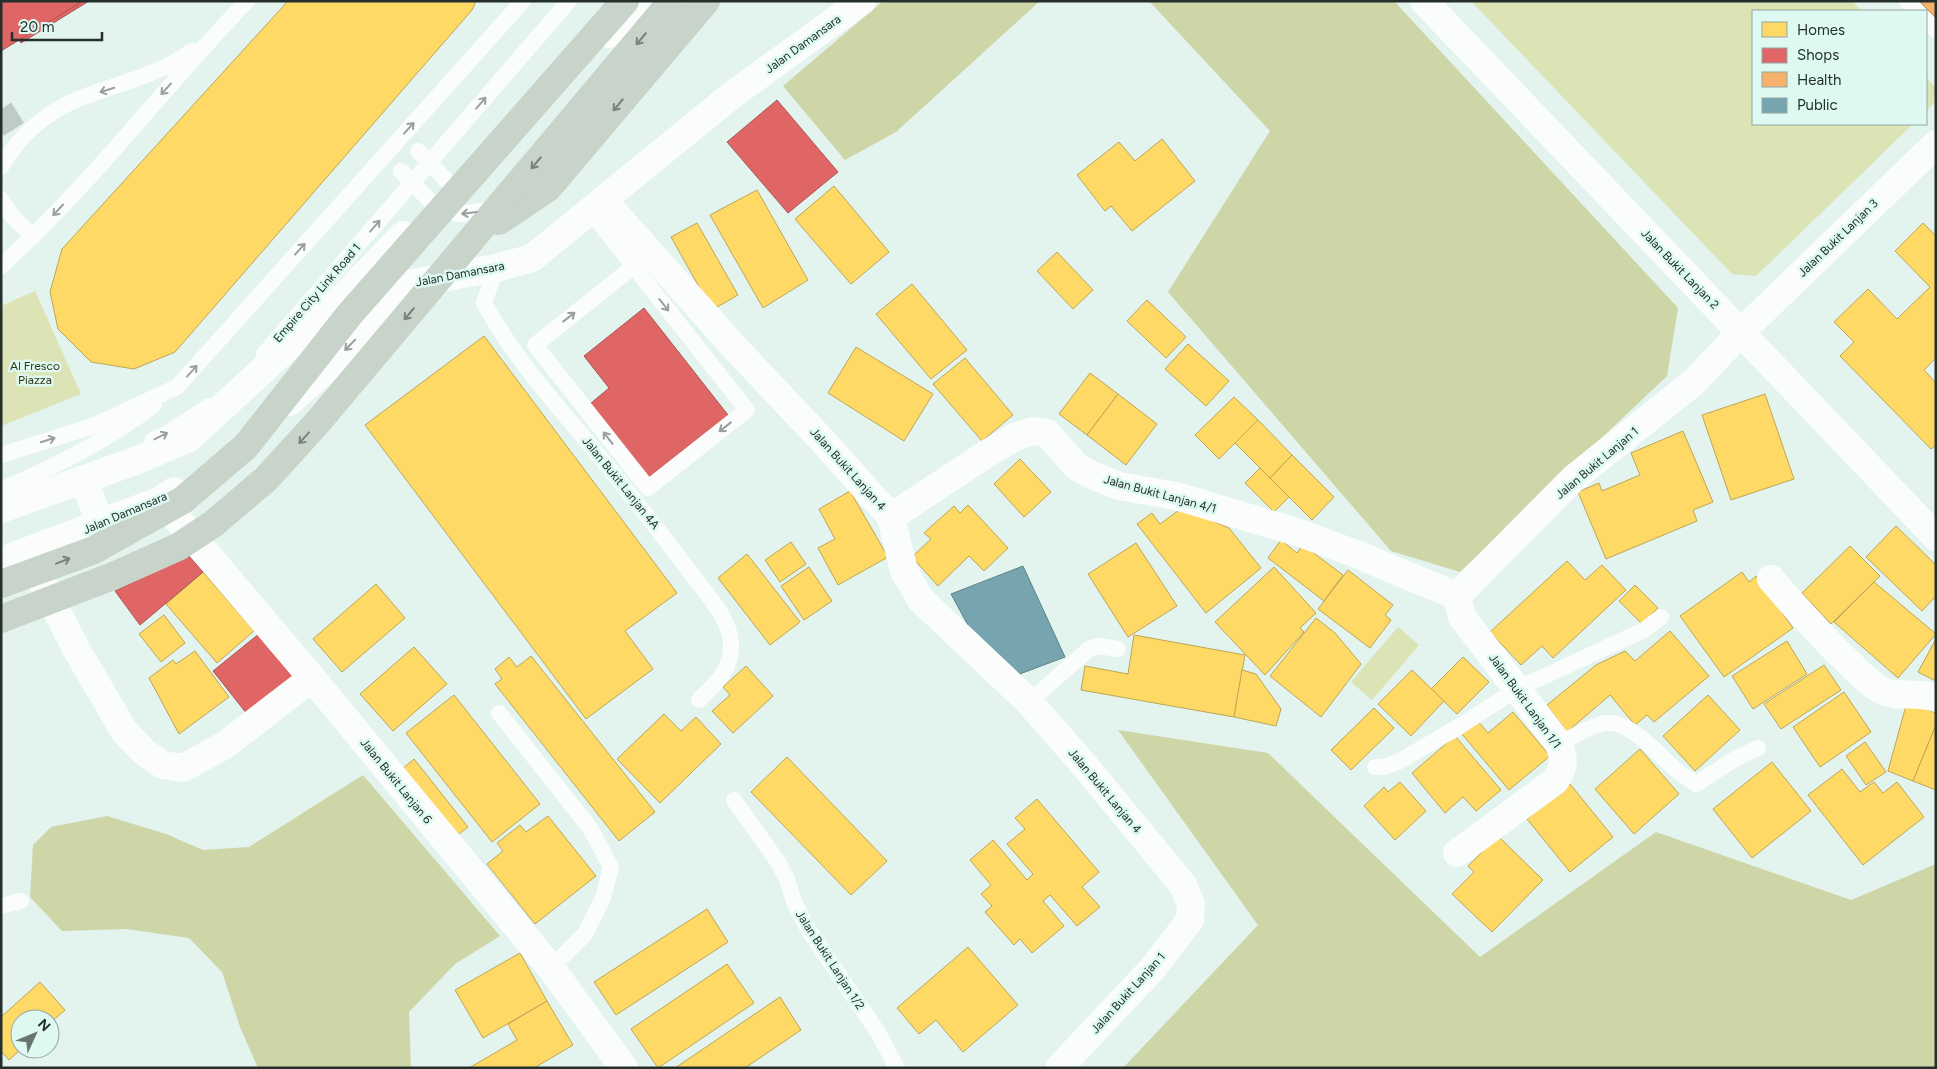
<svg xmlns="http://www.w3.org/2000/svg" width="1937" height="1069" font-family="Figtree,sans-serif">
<rect width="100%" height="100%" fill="#e3f3ee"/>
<g fill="#dce3b5">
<path d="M1471,1H1852L1862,11H1753V124H1913L1756,276L1732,274Z"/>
<path d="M1926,77L1936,88V101L1926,111Z"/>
<path d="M35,291L81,394L1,426V306Z"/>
<path d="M1398,627L1419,645L1372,700L1351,682Z"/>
</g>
<g fill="#ced5a7">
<path d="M883,1H1040L896,132L845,160L783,86Z"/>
<path d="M1149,1H1394L1678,308L1667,376L1460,572L1391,551L1168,292L1270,131Z"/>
<path d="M1118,730L1268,753L1480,957L1656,832L1851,900L1936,864V1068H1123L1258,925Z"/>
<path d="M363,775L500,936L455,964L409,1012L411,1068H258L240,1027L222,972L189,938L126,929L62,931L30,897L33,845L51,827L107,816L166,834L203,850L249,847Z"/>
</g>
<g fill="#ffd966" stroke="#bda655">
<path d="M288,1H476L472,10L175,352L134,369L91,362L58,329L50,292L62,249Z"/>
<path d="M1162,139L1195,181L1132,231L1111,206L1105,211L1077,175L1119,142L1135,161Z"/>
<path d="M834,186L889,252L851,284L795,219Z"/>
<path d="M757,190L808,280L763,308L710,215Z"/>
<path d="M697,223L738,295L712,310L671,237Z"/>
<path d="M1923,223L1936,236V358L1924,370L1936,383V445L1931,449L1840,356L1854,342L1834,322L1868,289L1897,319L1930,287L1895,251Z"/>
<path d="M1057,252L1093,290L1073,309L1037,271Z"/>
<path d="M912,284L967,350L931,379L876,314Z"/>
<path d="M1147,300L1186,337L1166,358L1127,321Z"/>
<path d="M484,336L677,593L625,631L653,669L586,719L365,425Z"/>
<path d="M1188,344L1229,381L1206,406L1165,369Z"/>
<path d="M856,347L933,394L904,441L828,393Z"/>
<path d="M965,358L1013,415L982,441L933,384Z"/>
<path d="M1090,373L1118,394L1087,435L1059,414Z"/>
<path d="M1118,394L1157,424L1126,465L1087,435Z"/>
<path d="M1765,394L1794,479L1731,500L1702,415Z"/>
<path d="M1234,397L1258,420L1219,459L1195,435Z"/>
<path d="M1258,420L1292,455L1270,478L1235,443Z"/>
<path d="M1683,431L1713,502L1693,510L1697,521L1606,559L1578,492L1599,483L1602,491L1640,475L1631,453Z"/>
<path d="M1292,455L1334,497L1312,520L1270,478Z"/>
<path d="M1020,459L1051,492L1024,517L994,484Z"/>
<path d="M1260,468L1289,497L1274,512L1245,483Z"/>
<path d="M850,491L888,557L838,585L818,548L835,539L819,509Z"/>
<path d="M968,505L1008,548L984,571L969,556L938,586L912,557L931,539L924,533L954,506L960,513Z"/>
<path d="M1182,508L1229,528L1261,568L1206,613L1137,524L1152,513L1160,524Z"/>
<path d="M1896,526L1936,565V600L1934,598L1922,611L1866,557Z"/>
<path d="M1281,540L1297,553L1303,545L1343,575L1324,601L1268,558Z"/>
<path d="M791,542L806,564L780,582L765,560Z"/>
<path d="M1136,543L1177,606L1128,637L1088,574Z"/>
<path d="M1850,546L1880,576L1831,624L1802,593Z"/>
<path d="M747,554L800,622L770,645L718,578Z"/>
<path d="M1567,561L1585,580L1602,565L1626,590L1553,658L1542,646L1521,665L1490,632Z"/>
<path d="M809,567L832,601L804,620L781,586Z"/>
<path d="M1274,567L1316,613L1300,628L1304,632L1265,675L1215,622Z"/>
<path d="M1348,570L1393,605L1385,615L1391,620L1370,648L1318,609Z"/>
<path d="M203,572L254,631L217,663L166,604Z"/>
<path d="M1742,572L1749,582L1756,576L1793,628L1724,677L1680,616Z"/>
<path d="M1874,582L1936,634L1898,678L1834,622Z"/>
<path d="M376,584L405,618L342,672L313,639Z"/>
<path d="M1635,585L1658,608L1642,624L1619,601Z"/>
<path d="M164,615L185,643L161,662L139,634Z"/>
<path d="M1316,618L1335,633L1361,664L1321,717L1270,676Z"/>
<path d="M1670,631L1709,676L1654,722L1647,715L1635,725L1610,695L1567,732L1547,705L1596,665L1625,651L1635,661Z"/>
<path d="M1134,635L1245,655L1234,717L1081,690L1085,666L1128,674Z"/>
<path d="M1936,639V681L1918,672Z"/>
<path d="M1787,641L1807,674L1753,709L1732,676Z"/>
<path d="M414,647L447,684L393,731L360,694Z"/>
<path d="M195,651L229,697L179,734L149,678L173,660L176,664Z"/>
<path d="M531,656L655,812L619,841L495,684L502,679L495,669L509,657L517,667Z"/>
<path d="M1463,657L1489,682L1457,714L1431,689Z"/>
<path d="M1824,665L1841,690L1781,729L1764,704Z"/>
<path d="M746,666L773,696L733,733L712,711L730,695L723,687Z"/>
<path d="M1242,670L1256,674L1281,709L1276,726L1234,717Z"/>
<path d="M1412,670L1444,701L1411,736L1378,704Z"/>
<path d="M1844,692L1871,732L1820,767L1793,727Z"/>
<path d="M454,695L540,804L492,842L406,733Z"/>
<path d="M1708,695L1740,730L1695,771L1663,736Z"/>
<path d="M1907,702L1936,713V725L1913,781L1888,771Z"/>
<path d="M1374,708L1394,728L1351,770L1331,750Z"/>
<path d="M1513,712L1550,756L1509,790L1461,733L1477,720L1488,733Z"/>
<path d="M664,714L681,731L696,717L721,744L660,803L617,759Z"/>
<path d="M1936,725V790L1913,781Z"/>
<path d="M1455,736L1501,790L1476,811L1463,797L1445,813L1412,773Z"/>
<path d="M1865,742L1886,772L1866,785L1846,756Z"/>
<path d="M1640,749L1679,794L1634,834L1595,789Z"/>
<path d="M787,757L887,861L851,895L751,792Z"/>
<path d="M414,759L468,827L455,837L401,770Z"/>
<path d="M1772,762L1811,811L1752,858L1713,809Z"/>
<path d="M1842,769L1860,792L1874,782L1883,793L1897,782L1924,817L1863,865L1808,795Z"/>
<path d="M1400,782L1426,811L1395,840L1364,806L1384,787L1388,792Z"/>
<path d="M1570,784L1613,837L1570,872L1527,819Z"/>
<path d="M1037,799L1099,872L1082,887L1100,907L1077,926L1050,895L1043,901L1064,926L1032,953L1020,939L1014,945L985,912L992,906L981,894L991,885L970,860L993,840L1027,880L1033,874L1007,844L1025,829L1015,818Z"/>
<path d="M548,816L596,876L535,924L487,864L503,851L497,843L520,825L526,832Z"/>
<path d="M1498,836L1543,880L1492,932L1452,894L1474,872L1468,866Z"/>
<path d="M707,909L728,942L616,1015L594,982Z"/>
<path d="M968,947L1018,1005L963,1052L936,1020L919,1034L897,1008Z"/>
<path d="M520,953L547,1001L483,1038L455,990Z"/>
<path d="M727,964L754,1003L658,1068L631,1029Z"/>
<path d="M40,982L65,1010L50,1023V1019H20L21,1049L9,1060L1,1051V1017Z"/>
<path d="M780,997L801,1030L745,1068H675Z"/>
<path d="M547,1001L573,1045L534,1068H469L517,1040L508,1024Z"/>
</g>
<g fill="#e06666" stroke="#a85655">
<path d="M1,1H89L21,43L1,11Z"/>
<path d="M1,1H83L1,51Z"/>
<path d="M777,100L838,172L788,213L727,142Z"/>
<path d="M644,308L728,415L648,478L590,404L609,388L584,356Z"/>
<path d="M188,555L203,572L140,625L115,591Z"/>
<path d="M260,633L299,681L251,719L213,671Z"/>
</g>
<g fill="#f6b26b" stroke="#b78b58">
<path d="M1919,1H1936V18Z"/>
<path d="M1919,1H1936V18Z"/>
</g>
<path fill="#76a5af" stroke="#5d8288" d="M1023,566L1065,657L1017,675L976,640L951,594Z"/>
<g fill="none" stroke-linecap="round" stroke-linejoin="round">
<path stroke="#bdccc7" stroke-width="24" stroke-dasharray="24 12" stroke-linecap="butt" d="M1,109L20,139"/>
<g stroke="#fbfdfc" stroke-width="16">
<path d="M1907,1L1917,11"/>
<path d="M1926,20L1936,30"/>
<path d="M418,151L451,185"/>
<path d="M1,167C19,136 45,113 78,99C118,83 156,77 192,51"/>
<path d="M401,171L433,204L457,214L498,209"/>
<path d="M1,199L12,216L33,237"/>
<path d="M590,211L747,410L648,488L535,345L634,266"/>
<path d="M1,266C91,185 163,88 247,1"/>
<path d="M496,268L484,303C510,351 546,393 581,434C618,478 653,523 687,568C702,589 730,617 731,643C732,669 717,683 699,700"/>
<path d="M264,354L569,1"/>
<path d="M153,440L163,436L209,406"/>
<path d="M1,455L93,426L177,387L523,1"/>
<path d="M1,490C55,466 107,441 154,405"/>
<path d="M1029,702L1089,649L1099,646L1118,649"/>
<path d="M499,713L590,828L611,867L603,898L585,934L551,968"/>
<path d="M1559,744C1573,737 1589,726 1605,723C1629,720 1657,753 1674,768C1681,774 1689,779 1696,784L1735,759L1758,748"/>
<path d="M1375,767H1384L1400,761L1460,726L1517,689L1644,630L1661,617"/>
<path d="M734,800L778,862L787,879L794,902L808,929L879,1034L897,1068"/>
<path d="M1,906L21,901"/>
</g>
<g stroke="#fbfdfc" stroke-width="28">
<path d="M1424,1L1936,537"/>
<path d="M609,34L643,1"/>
<path d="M604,201L736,349L821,439L891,517L904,571L921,600L1029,702L1085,766L1183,885L1191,904L1190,920L1153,968L1059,1068"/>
<path d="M328,313L403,235"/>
<path d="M161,500L312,678L551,968L624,1068"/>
<path d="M891,517L988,453L1015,437L1033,431L1047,433L1077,467L1092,475L1119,486L1176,496L1300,533L1356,554L1457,596"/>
<path d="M26,552L78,652L124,731L144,752L163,765L183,768L225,745L312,678"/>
<path d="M1771,579C1795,607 1820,635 1847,661C1858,672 1869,684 1883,691C1898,698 1918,691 1936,698"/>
<path d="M1457,596L1573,479L1695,381L1740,333L1936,144"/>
<path d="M1457,596L1462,617L1559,744C1565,760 1564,768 1555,781L1457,853"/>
</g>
<g stroke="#fbfdfc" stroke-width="28">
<path d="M289,402L321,374L407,284L496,268L532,258L732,95L862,1"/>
<path d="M84,479L100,524"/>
<path d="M1,509L135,461L189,438L301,335L328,313"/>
<path d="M1,561L161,500L174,491"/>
</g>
<g stroke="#c8d4c9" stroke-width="28">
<path d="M499,221L548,188L706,1"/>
<path d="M1,584L94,550L183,500L246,446L349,315L625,1"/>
<path d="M1,619L113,576L178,547L213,524L266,479L317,423L672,1"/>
</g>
</g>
<defs><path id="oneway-shaft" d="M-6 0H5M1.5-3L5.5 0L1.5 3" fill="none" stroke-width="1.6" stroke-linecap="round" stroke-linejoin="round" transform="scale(1.25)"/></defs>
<g stroke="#76827a">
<use href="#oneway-shaft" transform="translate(641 39) rotate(130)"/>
<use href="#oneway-shaft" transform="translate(618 105) rotate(130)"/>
<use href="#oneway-shaft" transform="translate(536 163) rotate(130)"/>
<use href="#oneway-shaft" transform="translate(409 314) rotate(130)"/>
<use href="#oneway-shaft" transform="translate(304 438) rotate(132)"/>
<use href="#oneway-shaft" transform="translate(63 561) rotate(-21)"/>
</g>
<g stroke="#9aa09e">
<use href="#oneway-shaft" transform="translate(166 89) rotate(132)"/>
<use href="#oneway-shaft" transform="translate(107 90) rotate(162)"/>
<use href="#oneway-shaft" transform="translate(481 103) rotate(-49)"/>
<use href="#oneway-shaft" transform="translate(409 128) rotate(-48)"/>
<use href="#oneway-shaft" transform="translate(58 210) rotate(133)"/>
<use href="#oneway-shaft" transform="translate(469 213) rotate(173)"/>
<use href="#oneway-shaft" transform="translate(375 226) rotate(-49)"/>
<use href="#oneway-shaft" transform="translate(300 249) rotate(-48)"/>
<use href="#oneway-shaft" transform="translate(664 305) rotate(52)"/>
<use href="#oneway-shaft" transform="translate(569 317) rotate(-38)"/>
<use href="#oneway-shaft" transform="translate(350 345) rotate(134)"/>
<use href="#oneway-shaft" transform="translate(192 371) rotate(-48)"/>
<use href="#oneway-shaft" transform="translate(725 427) rotate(142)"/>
<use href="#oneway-shaft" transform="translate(161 436) rotate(-27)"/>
<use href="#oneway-shaft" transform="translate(608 438) rotate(-128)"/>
<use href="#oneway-shaft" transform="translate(48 440) rotate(-18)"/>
</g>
<g text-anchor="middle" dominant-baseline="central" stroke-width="5" stroke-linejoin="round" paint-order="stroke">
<g font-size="12" fill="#242f2c" stroke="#ddf9f1">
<text transform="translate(803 44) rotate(-36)">Jalan Damansara</text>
<text transform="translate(1838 238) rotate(-44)">Jalan Bukit Lanjan 3</text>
<text transform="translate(1680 269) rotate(46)">Jalan Bukit Lanjan 2</text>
<text transform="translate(460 274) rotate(-11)">Jalan Damansara</text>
<text transform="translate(317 293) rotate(-49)">Empire City Link Road 1</text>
<text transform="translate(1597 463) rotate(-40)">Jalan Bukit Lanjan 1</text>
<text transform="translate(848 469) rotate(48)">Jalan Bukit Lanjan 4</text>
<text transform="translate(621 483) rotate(51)">Jalan Bukit Lanjan 4A</text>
<text transform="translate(1160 494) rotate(15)">Jalan Bukit Lanjan 4/1</text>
<text transform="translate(125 513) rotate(-23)">Jalan Damansara</text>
<text transform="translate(1525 701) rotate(54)">Jalan Bukit Lanjan 1/1</text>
<text transform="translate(396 781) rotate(51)">Jalan Bukit Lanjan 6</text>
<text transform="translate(1105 791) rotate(50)">Jalan Bukit Lanjan 4</text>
<text transform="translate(830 960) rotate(57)">Jalan Bukit Lanjan 1/2</text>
<text transform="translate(1128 993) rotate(-48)">Jalan Bukit Lanjan 1</text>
</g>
<g font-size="12" fill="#363613" stroke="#ddf9f1">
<text x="35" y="366">Al Fresco<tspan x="35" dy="14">Piazza</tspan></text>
</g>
</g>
<rect width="1937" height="1069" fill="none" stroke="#242f2c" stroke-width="5"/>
<rect x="1752" y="10" width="175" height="115" fill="#ddf9f1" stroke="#93a8a2"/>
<rect x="1762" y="22" width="25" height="15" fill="#ffd966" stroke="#93a8a2"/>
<text x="1797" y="35" font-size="15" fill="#242f2c">Homes</text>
<rect x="1762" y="48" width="25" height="15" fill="#e06666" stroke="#93a8a2"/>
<text x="1797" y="60" font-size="15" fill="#242f2c">Shops</text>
<rect x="1762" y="72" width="25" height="15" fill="#f6b26b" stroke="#93a8a2"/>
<text x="1797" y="85" font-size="15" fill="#242f2c">Health</text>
<rect x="1762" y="98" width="25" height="15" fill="#76a5af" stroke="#93a8a2"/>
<text x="1797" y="110" font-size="15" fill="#242f2c">Public</text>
<g transform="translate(35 1034) rotate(46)"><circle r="24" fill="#ddf9f1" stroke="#93a8a2"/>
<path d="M0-4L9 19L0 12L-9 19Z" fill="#677470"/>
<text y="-8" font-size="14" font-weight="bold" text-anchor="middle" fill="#242f2c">N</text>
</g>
<path d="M12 32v8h90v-8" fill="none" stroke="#242f2c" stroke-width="2.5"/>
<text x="20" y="32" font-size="15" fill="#242f2c" stroke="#ddf9f1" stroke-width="4" paint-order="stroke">20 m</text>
</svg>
